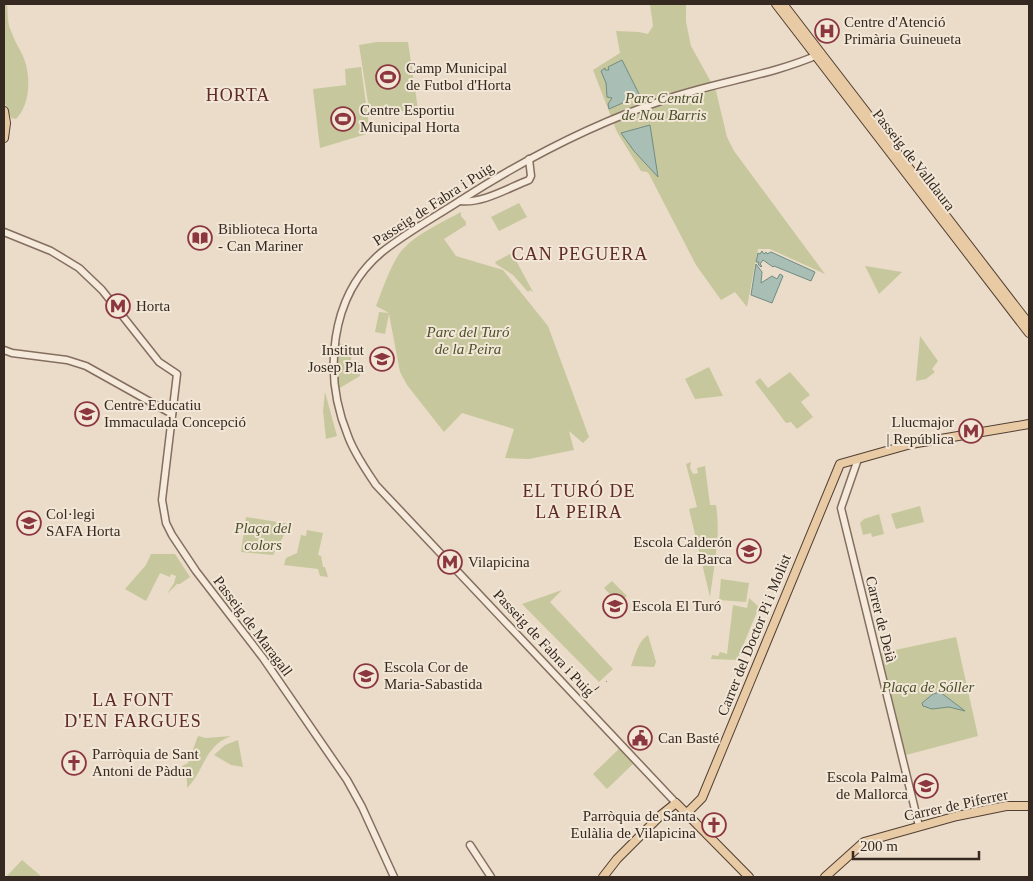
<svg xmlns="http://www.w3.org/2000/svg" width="1033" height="881" font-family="Georgia,serif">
<rect width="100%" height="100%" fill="#eadcc8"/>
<g fill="#c7c79d">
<path d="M4,4H7C8,13 7,23 11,31C14,40 19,48 23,56C31,75 31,104 16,119L11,118L4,101Z"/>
<path d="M650,4H686V22L691,46L716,91L727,137L734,151L825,274L770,249H758L747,307L735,292L721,300L696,265L649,174L647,172L641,171L617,132L593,70L620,53L616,31L639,32L648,34L653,26Z"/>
<path d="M377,42H408L418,109L370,115L359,45Z"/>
<path d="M361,67L370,133L320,148L313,89L346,85L345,69Z"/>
<path d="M519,203L527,217L499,231L491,217Z"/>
<path d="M461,212V216L466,222V225L444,239L456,256L503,270L548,326L589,437L583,443L569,431L574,450L529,459L505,458L514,429L462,413L444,432L407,385L400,372L389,314L385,334L375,332L379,312L389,313L376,306C383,289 392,259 405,247C420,232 443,222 461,212Z"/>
<path d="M512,253L533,292L530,290L528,292L513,275L496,264L495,262Z"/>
<path d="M865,266L902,272L879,294Z"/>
<path d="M920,336L938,361L932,369L935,372L926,379L916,381Z"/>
<path d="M339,343L352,347L351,361L359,362L360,376L338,389L334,344Z"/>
<path d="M709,367L723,396L695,399L685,379Z"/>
<path d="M790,372L810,395L801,402L813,417L797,429L791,422L786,423L755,382L760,378L768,388Z"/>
<path d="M325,392L337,436L326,439L323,411Z"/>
<path d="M691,462L690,468L693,474L698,473L697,468L705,466L710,505H716C721,535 714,566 710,597L689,509L697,507L686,464Z"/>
<path d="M920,506L924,522L896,529L891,514Z"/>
<path d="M879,514L884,534L872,537L871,533L863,535L860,523L864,519Z"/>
<path d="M246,517L290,524L273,555L241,552Z"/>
<path d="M307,530L323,533L318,555L321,556L323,567H325L328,577L320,576L318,569L284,565L286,558L297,553L301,535L306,536Z"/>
<path d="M151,554H175L190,577L180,584H177L167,594L174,583L176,576L171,574L170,577L160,573L146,601L125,589L146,565Z"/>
<path d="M721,579L749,583L746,602L719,600Z"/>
<path d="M612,581L627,596L619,604L604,588Z"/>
<path d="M562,590L550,602L613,669L599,682L522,604Z"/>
<path d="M749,598L759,607L737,660L711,659L712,655L718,656L720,652L727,654L733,605L747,608Z"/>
<path d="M648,635L656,662L654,667L631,666C635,656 638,641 648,635Z"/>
<path d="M956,637L978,736L906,755L881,653Z"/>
<path d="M198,736L206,738L231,736C204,746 205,770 187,788V780L182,766L188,763Z"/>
<path d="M238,740L243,767L231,765L214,755L225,745Z"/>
<path d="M622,746L636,761L607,789L593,774Z"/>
<path d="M22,860L42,877H6Z"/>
</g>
<g fill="#a9beb5" stroke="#708c82">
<path d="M622,60L639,94L627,101L609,109L608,104L612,98L607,97L606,83L601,71L605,68V70H609L608,67Z"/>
<path d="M650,125L658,177L634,151L621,133Z"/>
<path d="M762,251L764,254L766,252L767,254L771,252L815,272L811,281L774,266L773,267L763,260L760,264L762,266L761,267L758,264L759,262H756L758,253L760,254Z"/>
<path d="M756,264L762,272L761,283L772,276L777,279L780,274L783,276L772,303L751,295Z"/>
<path d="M940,692L965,711L949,707L932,709L923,706L922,703L933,694Z"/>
</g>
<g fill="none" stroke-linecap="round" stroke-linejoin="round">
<g stroke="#846e5f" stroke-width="9">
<g id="minor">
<path d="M460,201C482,204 508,188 529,180L531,176L529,159"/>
<path d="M4,232L51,251L79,268L102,290L159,362L177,374L162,500L166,523L172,535L196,571L263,658L347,780L362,807L394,877"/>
<path d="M4,350L12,353L67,360L86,366L172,414"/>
<path d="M858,459L841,508L919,826"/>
<path d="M676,803L376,485C366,470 354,453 348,436C323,375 329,296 382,252C407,232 435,217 461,200C525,159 592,124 664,100C715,82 770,76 820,54"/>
<path d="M470,845L491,877"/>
</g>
</g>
<g stroke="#523e33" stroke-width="10">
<g id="major">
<path d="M776,4L1029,333"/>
<path d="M783,4L1029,324"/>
<path d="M4,111L6,123L4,138"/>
<path d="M687,813L702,798L840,464L911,444L1029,424"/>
<path d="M603,877L617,859L661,815L676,803L749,877"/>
<path d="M825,877L864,842L957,816L1006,806H1029"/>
</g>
</g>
<use href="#minor" stroke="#f5eadb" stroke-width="6"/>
<use href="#major" stroke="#e8cba5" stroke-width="8"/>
<path stroke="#362921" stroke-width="1" stroke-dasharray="9 9" stroke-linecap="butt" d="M592,692L607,681"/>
</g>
<defs>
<g id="hospital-ring" transform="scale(1.25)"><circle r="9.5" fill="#f2e7d7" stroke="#8c3640" stroke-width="1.5"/><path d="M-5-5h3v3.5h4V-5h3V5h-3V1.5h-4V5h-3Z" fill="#8c3640"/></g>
<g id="stadium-ring" transform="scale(1.25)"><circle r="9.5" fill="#f2e7d7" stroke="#8c3640" stroke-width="1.5"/><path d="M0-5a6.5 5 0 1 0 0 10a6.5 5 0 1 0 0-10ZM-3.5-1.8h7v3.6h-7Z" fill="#8c3640"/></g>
<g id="library-ring" transform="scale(1.25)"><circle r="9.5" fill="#f2e7d7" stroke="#8c3640" stroke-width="1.5"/><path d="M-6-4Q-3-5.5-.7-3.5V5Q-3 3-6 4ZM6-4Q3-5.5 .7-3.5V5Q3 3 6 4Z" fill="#8c3640"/></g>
<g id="metro-ring" transform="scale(1.25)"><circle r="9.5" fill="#f2e7d7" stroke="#8c3640" stroke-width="1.5"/><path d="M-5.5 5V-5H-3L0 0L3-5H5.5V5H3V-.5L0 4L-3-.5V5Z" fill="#8c3640"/></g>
<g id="school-ring" transform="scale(1.25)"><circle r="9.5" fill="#f2e7d7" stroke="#8c3640" stroke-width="1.5"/><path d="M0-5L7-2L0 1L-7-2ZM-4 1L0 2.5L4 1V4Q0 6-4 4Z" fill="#8c3640"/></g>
<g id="civic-ring" transform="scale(1.25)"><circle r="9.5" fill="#f2e7d7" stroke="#8c3640" stroke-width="1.5"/><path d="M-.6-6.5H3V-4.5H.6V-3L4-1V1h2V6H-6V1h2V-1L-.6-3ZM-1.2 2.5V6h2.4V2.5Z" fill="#8c3640"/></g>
<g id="church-ring" transform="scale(1.25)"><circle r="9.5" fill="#f2e7d7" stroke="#8c3640" stroke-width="1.5"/><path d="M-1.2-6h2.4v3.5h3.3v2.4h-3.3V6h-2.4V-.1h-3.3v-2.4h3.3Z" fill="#8c3640"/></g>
</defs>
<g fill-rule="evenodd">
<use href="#hospital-ring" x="827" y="31"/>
<use href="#stadium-ring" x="388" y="77"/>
<use href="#stadium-ring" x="343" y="119"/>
<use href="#library-ring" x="200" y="238"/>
<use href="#metro-ring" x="118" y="306"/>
<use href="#school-ring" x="382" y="359"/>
<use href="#school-ring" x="87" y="414"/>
<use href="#metro-ring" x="971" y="431"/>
<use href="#school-ring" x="29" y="523"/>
<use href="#school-ring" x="749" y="551"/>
<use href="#metro-ring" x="450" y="562"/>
<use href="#school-ring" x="615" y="606"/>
<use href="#school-ring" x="366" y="676"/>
<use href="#civic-ring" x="640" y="738"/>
<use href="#church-ring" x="74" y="763"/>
<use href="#school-ring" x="926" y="786"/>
<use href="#church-ring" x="714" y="825"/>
</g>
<g text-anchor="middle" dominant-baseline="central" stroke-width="4" stroke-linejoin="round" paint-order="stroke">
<g font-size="15" fill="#362921" stroke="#f2e7d7" text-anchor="start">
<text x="844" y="22">Centre d'Atenció<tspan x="844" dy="17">Primària Guineueta</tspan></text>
<text x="406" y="68">Camp Municipal<tspan x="406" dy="17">de Futbol d'Horta</tspan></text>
<text x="360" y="110">Centre Esportiu<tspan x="360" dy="17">Municipal Horta</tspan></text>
<text x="218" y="229">Biblioteca Horta<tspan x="218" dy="17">- Can Mariner</tspan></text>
<text x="136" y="306">Horta</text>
<text x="364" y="350" text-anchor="end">Institut<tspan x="364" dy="17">Josep Pla</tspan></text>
<text x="104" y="405">Centre Educatiu<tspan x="104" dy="17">Immaculada Concepció</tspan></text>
<text x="954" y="422" text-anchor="end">Llucmajor<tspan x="954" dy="17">| República</tspan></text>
<text x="46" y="514">Col·legi<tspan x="46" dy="17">SAFA Horta</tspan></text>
<text x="732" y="542" text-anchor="end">Escola Calderón<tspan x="732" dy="17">de la Barca</tspan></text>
<text x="468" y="562">Vilapicina</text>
<text x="632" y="606">Escola El Turó</text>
<text x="384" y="667">Escola Cor de<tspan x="384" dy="17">Maria-Sabastida</tspan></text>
<text x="658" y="738">Can Basté</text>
<text x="92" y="754">Parròquia de Sant<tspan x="92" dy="17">Antoni de Pàdua</tspan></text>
<text x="908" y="777" text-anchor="end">Escola Palma<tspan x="908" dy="17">de Mallorca</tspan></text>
<text x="696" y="816" text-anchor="end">Parròquia de Santa<tspan x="696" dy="17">Eulàlia de Vilapicina</tspan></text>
</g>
<g font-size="15" font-style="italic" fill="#4b502a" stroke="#f2e7d7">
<text x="664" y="98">Parc Central<tspan x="664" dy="17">de Nou Barris</tspan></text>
<text x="468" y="332">Parc del Turó<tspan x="468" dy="17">de la Peira</tspan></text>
<text x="263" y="528">Plaça del<tspan x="263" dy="17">colors</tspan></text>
<text x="928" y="687">Plaça de Sóller</text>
</g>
<g font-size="15" fill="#362921" stroke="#f2e7d7">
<text transform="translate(914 160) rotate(52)">Passeig de Valldaura</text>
<text transform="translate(433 204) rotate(-33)">Passeig de Fabra i Puig</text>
<text transform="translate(881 619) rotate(76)">Carrer de Deià</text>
<text transform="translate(253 626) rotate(53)">Passeig de Maragall</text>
<text transform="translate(754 635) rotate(-68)">Carrer del Doctor Pi i Molist</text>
<text transform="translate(544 643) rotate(47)">Passeig de Fabra i Puig</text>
<text transform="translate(956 805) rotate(-12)">Carrer de Piferrer</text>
</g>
<g font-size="18" letter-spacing="1" fill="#5e2a25" stroke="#f2e7d7">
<text x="238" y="95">HORTA</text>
<text x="580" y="254">CAN PEGUERA</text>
<text x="579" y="491">EL TURÓ DE<tspan x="579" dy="21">LA PEIRA</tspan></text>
<text x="133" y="700">LA FONT<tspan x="133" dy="21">D'EN FARGUES</tspan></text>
</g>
</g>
<rect width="1033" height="881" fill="none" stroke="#362921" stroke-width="10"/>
<path d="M853 851v8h126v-8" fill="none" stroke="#362921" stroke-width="2.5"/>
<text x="860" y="851" font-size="15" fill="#362921" stroke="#f2e7d7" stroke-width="4" paint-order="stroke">200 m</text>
</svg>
